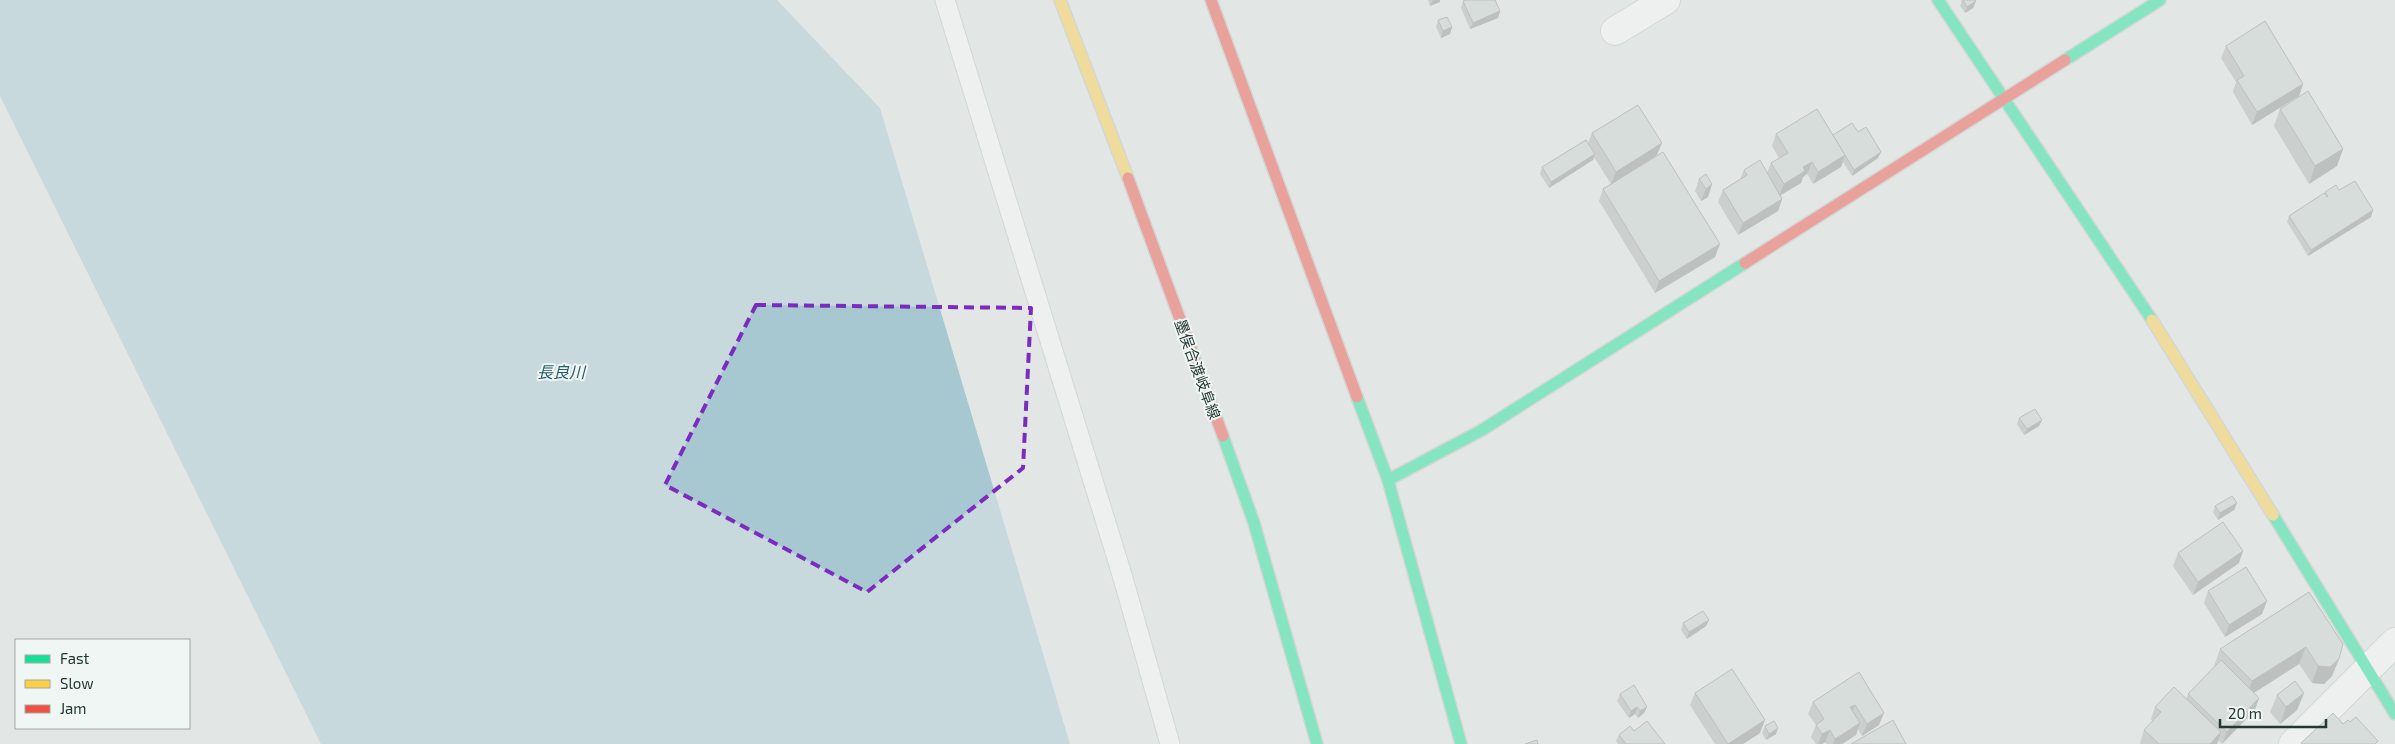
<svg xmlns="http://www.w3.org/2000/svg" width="2395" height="744" font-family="'Exo 2','Noto Sans JP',sans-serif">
<rect width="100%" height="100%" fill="#e2e7e5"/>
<path fill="#a7c8d1" d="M0,0H777L880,108L1070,744H321L0,96Z"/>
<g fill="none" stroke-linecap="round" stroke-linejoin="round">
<g stroke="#bfc4c2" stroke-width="21">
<path id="lane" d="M945,0L1123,578L1170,744"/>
</g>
<g stroke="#bfc4c2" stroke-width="30">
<g id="street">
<path d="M1615,31L1666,0"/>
<path d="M2293,744L2395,642"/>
</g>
</g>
<g stroke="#bfc4c2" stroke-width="14">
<g id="fast">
<path d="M1938,0L2152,320"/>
<path d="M2065,60L2160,0"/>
<path d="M1357,397L1388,480L1461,744"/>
<path d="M1223,436L1254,523L1317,744"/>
<path d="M1388,480L1482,430L1745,263"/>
<path d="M2273,515L2395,714"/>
</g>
</g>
<g stroke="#bfc4c2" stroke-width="14">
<g id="slow">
<path d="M1060,0L1128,178"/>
<path d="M2152,320L2273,515"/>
</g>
</g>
<g stroke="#bfc4c2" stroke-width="14">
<g id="jam">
<path d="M1211,0L1357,397"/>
<path d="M1128,178L1223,436"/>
<path d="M1745,263L2065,60"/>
</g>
</g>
<use href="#lane" stroke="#fbfbfb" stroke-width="19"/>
<use href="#street" stroke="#fbfbfb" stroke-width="28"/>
<use href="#fast" stroke="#16e098" stroke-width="11"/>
<use href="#slow" stroke="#ffcf43" stroke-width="11"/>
<use href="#jam" stroke="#f24e42" stroke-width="11"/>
</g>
<g fill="#afb3b1">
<path d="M1428,0H1440V2L1430,6Z"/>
<path d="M1962,0H1975L1973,8L1965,13L1960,6Z"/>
<path d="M1463,1L1500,11L1498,18L1470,29L1461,8Z"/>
<path d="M1438,20L1452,27L1450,34L1441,38L1436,27Z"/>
<path d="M2226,46L2303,84L2299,96L2252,125L2233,92L2236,82L2221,58Z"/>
<path d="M2280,109L2343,149L2337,166L2309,184L2274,126Z"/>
<path d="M1858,132L1881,152L1878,158L1852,176L1843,162L1841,167L1813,184L1807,174L1803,177L1801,183L1781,195L1782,199L1778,211L1738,235L1718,202L1723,190L1740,179L1744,170L1767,173L1771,163L1779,158L1772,146L1776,134L1833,135Z"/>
<path d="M1592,133L1657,155L1639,167L1715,257L1655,293L1599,201L1603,189L1611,184L1594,157L1593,160L1549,188L1540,174L1542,167L1588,143Z"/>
<path d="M1699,179L1712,184L1708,197L1701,201L1695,191Z"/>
<path d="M2339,190L2371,217L2308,256L2287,222L2289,216L2324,194L2325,192Z"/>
<path d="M2019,418L2042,420L2039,426L2024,435L2017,424Z"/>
<path d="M2237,503L2234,510L2218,520L2213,512L2215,506Z"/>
<path d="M2178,553L2239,563L2193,595L2173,566Z"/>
<path d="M2208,591L2262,614L2225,637L2204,603Z"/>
<path d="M2309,592L2339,659L2332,676L2324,684L2312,683L2299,664L2254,693L2255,710L2222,744L2218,740L2217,744H2141L2140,743L2144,730L2153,721L2151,719L2155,707L2186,699L2188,694L2215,667L2214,666L2220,649Z"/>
<path d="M1709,620L1706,626L1687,639L1681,630L1683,623Z"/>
<path d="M1859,672L1879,725L1862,736L1858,729L1856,735L1842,744H1826L1825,742L1822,744H1816L1811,737L1816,725L1808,714L1813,702Z"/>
<path d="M1695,693L1760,733L1743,744H1715L1690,705Z"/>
<path d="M2304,693L2297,710L2280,724L2270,712L2277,695Z"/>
<path d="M1620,694L1647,707L1644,713L1638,718L1635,714L1629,718L1617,701Z"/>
<path d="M1765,726L1776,734L1766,740L1762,733Z"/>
<path d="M1634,731L1665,744H1618L1616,741L1619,735Z"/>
</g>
<g fill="#8e9290">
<path d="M1433,0H1440V2L1430,6Z"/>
<path d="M1976,1L1973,8L1965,13L1967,7Z"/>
<path d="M1500,11L1498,18L1470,29L1473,23Z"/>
<path d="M1452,27L1450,34L1441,38L1443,31Z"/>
<path d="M2303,84L2299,96L2252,125L2257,112Z"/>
<path d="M1662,143L1657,155L1611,184L1616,172Z"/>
<path d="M2343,149L2337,166L2309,184L2315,166Z"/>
<path d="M1881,152L1878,158L1852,176L1854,170Z"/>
<path d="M1595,154L1593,160L1549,188L1551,182Z"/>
<path d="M1845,155L1841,167L1813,184L1818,172Z"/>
<path d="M1812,162L1807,174L1803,177L1801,183L1779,196L1784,184L1803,167Z"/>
<path d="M1712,184L1708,197L1701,201L1706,189Z"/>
<path d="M1782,199L1778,211L1738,235L1743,223Z"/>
<path d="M2373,210L2371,217L2308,256L2311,250Z"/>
<path d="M1720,244L1715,257L1655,293L1659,281Z"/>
<path d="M2042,420L2039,426L2024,435L2027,429Z"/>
<path d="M2237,503L2234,510L2218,520L2220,513Z"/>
<path d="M2243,551L2239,563L2193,595L2198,582Z"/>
<path d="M2267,601L2262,614L2225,637L2229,625Z"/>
<path d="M1709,620L1706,626L1687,639L1689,632Z"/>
<path d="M2306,647L2299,664L2246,698L2252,681Z"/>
<path d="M2339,659L2332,676L2324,684L2312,683L2318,666Z"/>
<path d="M2304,693L2297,710L2280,724L2286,707Z"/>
<path d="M2259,698L2255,710L2222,744L2227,732Z"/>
<path d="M1855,705L1850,717V707Z"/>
<path d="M1637,707L1635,714L1629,718L1631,711Z"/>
<path d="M1647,707L1644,713L1638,718L1640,711Z"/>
<path d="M1884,713L1879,725L1862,736L1867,724Z"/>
<path d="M1765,720L1760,733L1743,744H1728Z"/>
<path d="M1860,723L1856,735L1842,744H1833L1835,739Z"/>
<path d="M1778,728L1776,734L1766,740L1769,734Z"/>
<path d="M1830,730L1825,742L1822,744H1818L1822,734Z"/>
<path d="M2221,732L2217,744H2210Z"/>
</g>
<g fill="#cbd0ce" stroke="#8e9290">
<path d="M1466,0H1495L1500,11L1473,23L1463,1Z"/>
<path d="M1963,0H1975L1976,1L1967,7Z"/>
<path d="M1447,17L1452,27L1443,31L1438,20Z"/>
<path d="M2265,21L2303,84L2257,112L2237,80L2244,76L2226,46Z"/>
<path d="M2308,91L2343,149L2315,166L2280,109Z"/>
<path d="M1638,105L1662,143L1616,172L1592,133Z"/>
<path d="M1817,109L1845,155L1818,172L1812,162L1803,167L1805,171L1784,184L1771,163L1788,153L1776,134Z"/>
<path d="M1852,123L1858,132L1866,127L1881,152L1854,170L1833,135Z"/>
<path d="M1586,140L1595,154L1551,182L1542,167Z"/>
<path d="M1663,152L1720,244L1659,281L1603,189Z"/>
<path d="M1760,160L1782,199L1743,223L1723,190L1747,175L1744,170Z"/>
<path d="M1706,174L1712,184L1706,189L1699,179Z"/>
<path d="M2355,181L2373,210L2311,250L2289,216L2324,193L2327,197L2328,196L2325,192L2336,185L2339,190Z"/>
<path d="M2035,409L2042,420L2027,429L2019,418Z"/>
<path d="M2232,496L2237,503L2220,513L2215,506Z"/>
<path d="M2223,522L2243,551L2198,582L2178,553Z"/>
<path d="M2246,567L2267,601L2229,625L2208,591Z"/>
<path d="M2309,592L2343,644L2339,659L2330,667L2318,666L2306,647L2252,681L2220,649Z"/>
<path d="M1703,611L1709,620L1689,632L1683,623Z"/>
<path d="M2221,660L2259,698L2227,732L2188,694Z"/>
<path d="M1732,669L1765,720L1728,744L1695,693Z"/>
<path d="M1859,672L1884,713L1867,724L1855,705L1850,707L1860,723L1835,739L1830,730L1822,734L1816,725L1824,719L1813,702Z"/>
<path d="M2295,681L2304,693L2286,707L2277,695Z"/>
<path d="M1634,685L1647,707L1640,711L1637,707L1631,711L1620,694Z"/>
<path d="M2174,687L2221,732L2210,744H2159L2144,730L2161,712L2155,707Z"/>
<path d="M2333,713L2343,724L2348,720L2350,722L2356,717L2378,741L2375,744H2303L2301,743Z"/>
<path d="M1893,720L1906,744H1851Z"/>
<path d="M1647,721L1665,744H1626L1619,735L1630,726L1634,731Z"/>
<path d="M1774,721L1778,728L1769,734L1765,726Z"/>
<path d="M1537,740L1538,744H1525Z"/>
</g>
<path d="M0 0H2395V744H0ZM756,305L1031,308L1023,468L867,592L665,485Z" fill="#e2e7e5" fill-opacity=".55" fill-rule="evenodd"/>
<path fill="none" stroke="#7b2cbf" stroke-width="4" stroke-dasharray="10 6" stroke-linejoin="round" d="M756,305L1031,308L1023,468L867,592L665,485Z"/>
<g text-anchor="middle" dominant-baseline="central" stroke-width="4" stroke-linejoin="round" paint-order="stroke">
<g font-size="15" fill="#233733" stroke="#f0f6f3">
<text transform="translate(1198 369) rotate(70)">墨俣合渡岐阜線</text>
</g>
<g font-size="16" font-style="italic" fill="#255b6b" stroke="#f0f6f3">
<text x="561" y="371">長良川</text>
</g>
</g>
<rect x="15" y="639" width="175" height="90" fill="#f0f6f3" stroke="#9eaaa6"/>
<rect x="25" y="655" width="25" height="8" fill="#16e098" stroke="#9eaaa6"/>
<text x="60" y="664" font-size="15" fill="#233733">Fast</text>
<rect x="25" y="680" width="25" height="8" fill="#ffcf43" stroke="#9eaaa6"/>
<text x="60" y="689" font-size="15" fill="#233733">Slow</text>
<rect x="25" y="705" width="25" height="8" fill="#f24e42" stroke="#9eaaa6"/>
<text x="60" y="714" font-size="15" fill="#233733">Jam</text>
<path d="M2220 719v8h106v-8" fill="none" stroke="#233733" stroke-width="2.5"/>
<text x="2228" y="719" font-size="15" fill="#233733" stroke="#f0f6f3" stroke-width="4" paint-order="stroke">20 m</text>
</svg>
